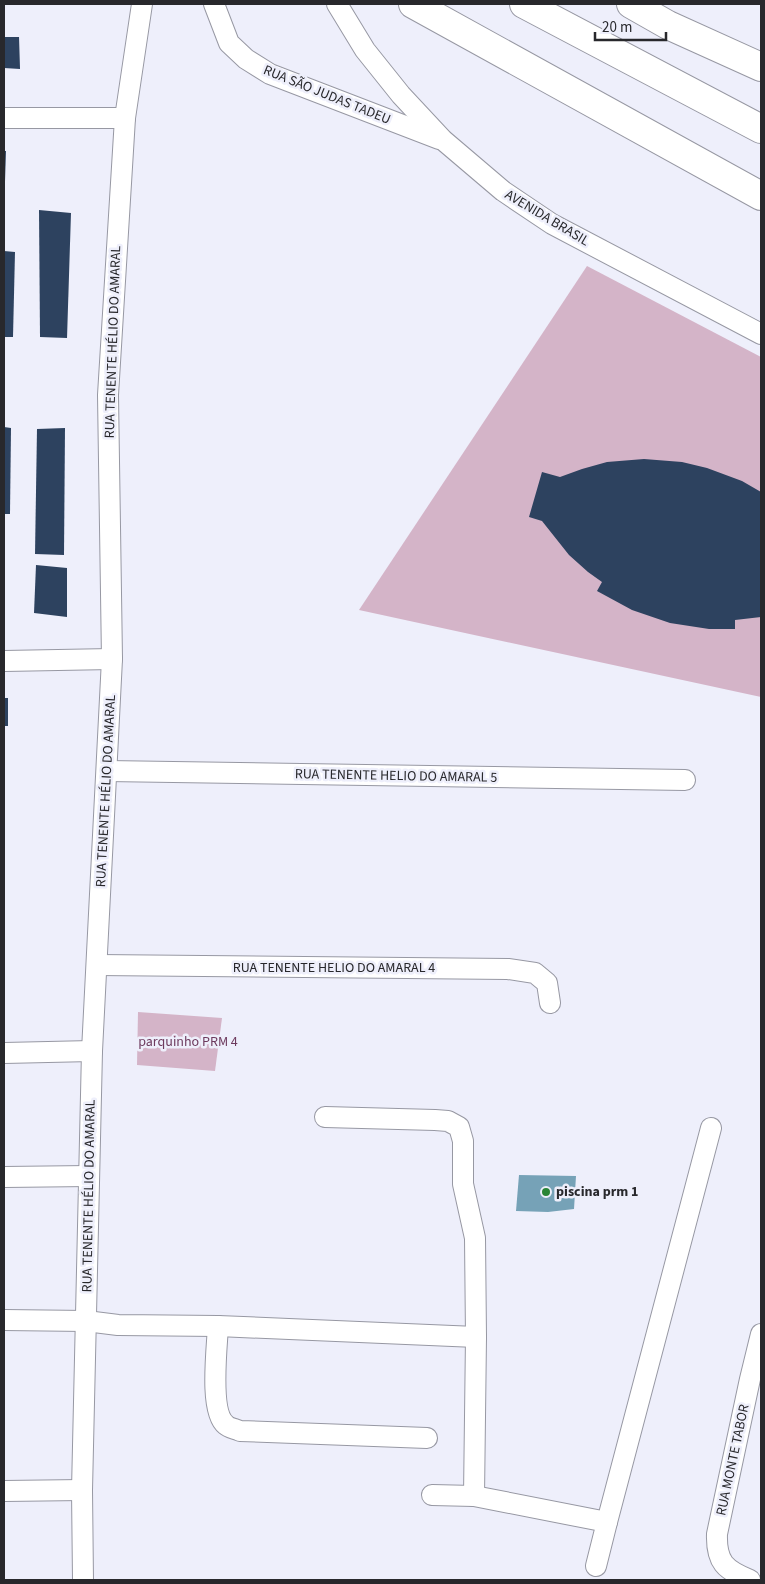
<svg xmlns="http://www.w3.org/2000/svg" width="765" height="1584" font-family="'Source Sans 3',sans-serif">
<rect width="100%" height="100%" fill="#eeeffb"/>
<g fill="#d4b4c8">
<path d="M587,266L761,357V697L359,610Z"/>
<path d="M138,1012L222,1018L215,1071L137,1065Z"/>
</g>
<path fill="#76a2b7" d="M519,1175L576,1176L574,1209L548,1212L516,1211Z"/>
<g fill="#2d425f">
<path d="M4,37H19L20,69L4,68Z"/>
<path d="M4,151H6L5,181H4Z"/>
<path d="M39,210L71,213L67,338L40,337Z"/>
<path d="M4,251L15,252L13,337H4Z"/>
<path d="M4,427L11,428L10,514H4Z"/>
<path d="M65,428L64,555L35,554L37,429Z"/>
<path d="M644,459L682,462L707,468L742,481L761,492V617L735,620V629H709L670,623L632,610L597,591L602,582L588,572L569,555L542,521L529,517L542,472L560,477L582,469L607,462Z"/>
<path d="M36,565L67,568V617L34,613Z"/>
<rect x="4" y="698" width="4" height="28"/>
</g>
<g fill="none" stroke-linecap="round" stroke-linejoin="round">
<g stroke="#9798a3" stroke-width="22">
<g id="street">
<path d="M214,4L229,43L246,59L270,74L439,139"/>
<path d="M337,4L365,50L401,95L443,140L503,191L552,224L761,334"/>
<path d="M4,118H125"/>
<path d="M4,661L112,659"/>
<path d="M107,771L685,780"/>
<path d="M97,965L508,969L535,973L547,983L550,1003"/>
<path d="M4,1053L92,1051"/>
<path d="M325,1117L435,1120L448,1121L459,1127L463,1141V1184L475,1238L476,1337L474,1496"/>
<path d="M4,1177L89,1176"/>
<path d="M4,1320L86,1321L118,1325L218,1326L476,1337"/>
<path d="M218,1326C217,1348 209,1412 226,1425C229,1428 236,1429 240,1431L427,1438"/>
<path d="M4,1491L82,1490"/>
<path d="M432,1495L474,1496L607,1522"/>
<path d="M596,1566L607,1522L711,1128"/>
<path d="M83,1580L82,1490L92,1051L112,659L108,395L125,118L142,4"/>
<path d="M750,1580C725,1570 716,1562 717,1534L750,1379L761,1334"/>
</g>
</g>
<g stroke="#9798a3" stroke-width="30">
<path id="secondary" d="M631,4L668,25L761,67"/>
</g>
<g stroke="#9798a3" stroke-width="30">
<g id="highway">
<path d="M413,4L761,196"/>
<path d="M524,4L761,129"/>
</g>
</g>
<use href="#street" stroke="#fff" stroke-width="20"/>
<use href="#secondary" stroke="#fff" stroke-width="28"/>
<use href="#highway" stroke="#fff" stroke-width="28"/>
</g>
<circle fill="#2a8536" stroke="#eeeffb" stroke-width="2" cx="546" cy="1192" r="5"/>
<g text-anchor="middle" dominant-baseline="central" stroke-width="5" stroke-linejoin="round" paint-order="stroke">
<g font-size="14" fill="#28282c" stroke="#eeeffb">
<text transform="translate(327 95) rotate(22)">RUA SÃO JUDAS TADEU</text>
<text transform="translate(547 218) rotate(31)">AVENIDA BRASIL</text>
<text transform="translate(113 342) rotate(-88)">RUA TENENTE HÉLIO DO AMARAL</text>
<text transform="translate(396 776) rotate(1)">RUA TENENTE HELIO DO AMARAL 5</text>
<text transform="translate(106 791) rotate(-87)">RUA TENENTE HÉLIO DO AMARAL</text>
<text x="334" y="968">RUA TENENTE HELIO DO AMARAL 4</text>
<text transform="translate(89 1196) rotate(-89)">RUA TENENTE HÉLIO DO AMARAL</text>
<text transform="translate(733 1460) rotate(-78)">RUA MONTE TABOR</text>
</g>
<g font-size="14" fill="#6d3a5d" stroke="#eeeffb">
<text x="188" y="1042">parquinho PRM 4</text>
</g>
<g font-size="14" font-weight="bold" fill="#28282c" stroke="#eeeffb" text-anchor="start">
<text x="556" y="1192">piscina prm 1</text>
</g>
</g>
<rect width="765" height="1584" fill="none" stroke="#28282c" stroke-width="10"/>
<path d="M595 32v8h71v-8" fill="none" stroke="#28282c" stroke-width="2.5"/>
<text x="602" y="32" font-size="15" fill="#28282c" stroke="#eeeffb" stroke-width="4" paint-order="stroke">20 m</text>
</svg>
